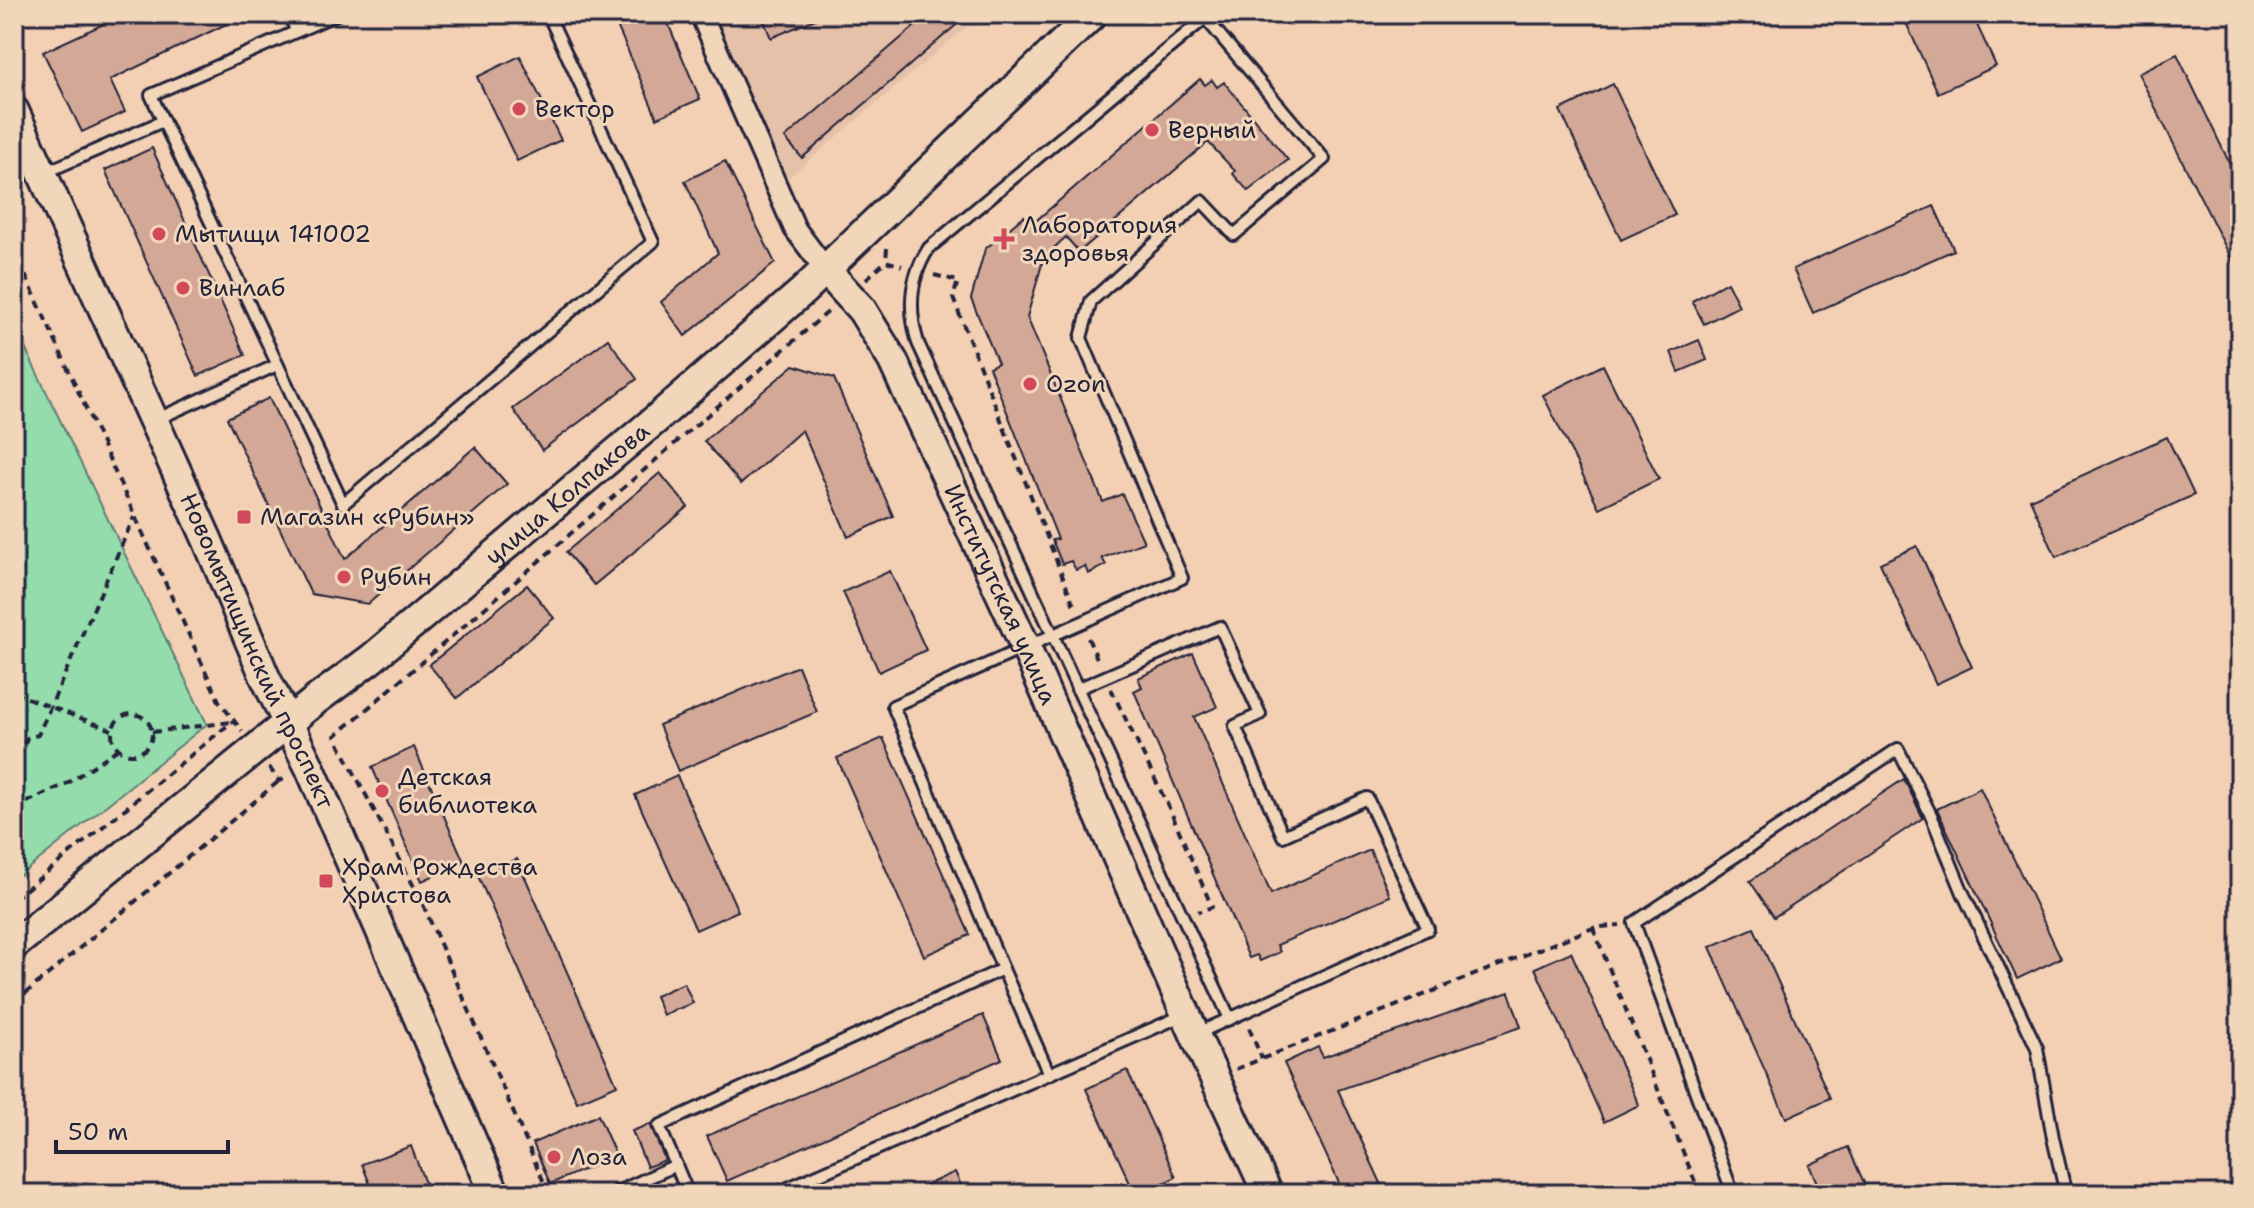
<svg xmlns="http://www.w3.org/2000/svg" width="2254" height="1208" font-family="'Shantell Sans',sans-serif">
<rect width="100%" height="100%" fill="#f3d0b4"/>
<filter id="ink" filterUnits="userSpaceOnUse"><feTurbulence type="fractalNoise" baseFrequency=".0125" numOctaves="2"/><feDisplacementMap in="SourceGraphic" scale="16" xChannelSelector="R" yChannelSelector="G"/><feConvolveMatrix kernelMatrix="1 2 1 2 8 2 1 2 1" color-interpolation-filters="sRGB"/></filter>
<g filter="url(#ink)">
<path fill="#e6c1a9" d="M713,14H982L787,179Z"/>
<path fill="#94dcac" stroke="#5b7f74" stroke-width="2" d="M14,325L207,724L14,880Z"/>
<g fill="#d4a896" stroke="#22223b" stroke-width="2">
<path d="M125,14H247L110,80L125,112L82,132L43,52Z"/>
<path d="M612,14H664L700,99L657,118Z"/>
<path d="M761,14H827L771,38Z"/>
<path d="M929,14H969L802,158L785,138Z"/>
<path d="M1902,14H1972L1996,66L1938,93Z"/>
<path d="M2177,54L2240,185V276L2138,73Z"/>
<path d="M520,56L561,140L517,161L477,77Z"/>
<path d="M1200,79L1205,85L1212,80L1217,87L1224,82L1288,160L1248,191L1233,174L1235,171L1208,142L1079,252L1066,237L1044,257L1027,317L1103,502L1122,494L1144,542L1102,558L1106,565L1088,574L1085,566L1076,570L1071,561L1062,564L1052,540L1058,539L989,367L998,363L971,299L985,249L1024,216L1031,225Z"/>
<path d="M1613,84L1675,215L1621,240L1560,110Z"/>
<path d="M152,148L245,355L198,376L105,170Z"/>
<path d="M725,161L775,263L685,336L661,302L718,253L685,181Z"/>
<path d="M1934,206L1954,250L1813,313L1793,269Z"/>
<path d="M1727,282L1739,306L1704,324L1692,301Z"/>
<path d="M608,339L637,379L542,450L513,409Z"/>
<path d="M1699,340L1707,360L1679,372L1671,352Z"/>
<path d="M794,365L834,378L893,516L848,537L802,430L741,484L704,441Z"/>
<path d="M1603,365L1659,479L1599,508L1543,395Z"/>
<path d="M269,398L345,559L475,447L507,484L368,604L311,594L227,418Z"/>
<path d="M2167,437L2194,495L2056,557L2030,499Z"/>
<path d="M660,473L688,507L594,585L566,552Z"/>
<path d="M1917,546L1972,667L1936,684L1880,563Z"/>
<path d="M890,571L926,650L879,672L843,592Z"/>
<path d="M527,585L554,618L457,698L429,665Z"/>
<path d="M1193,653L1217,707L1194,717L1271,894L1370,850L1390,896L1277,945L1280,952L1260,961L1257,955L1249,958L1134,691L1142,687L1138,678Z"/>
<path d="M798,666L817,712L678,771L659,725Z"/>
<path d="M883,738L970,935L924,956L837,758Z"/>
<path d="M414,747L464,862L422,881L372,767Z"/>
<path d="M677,776L738,911L696,930L635,795Z"/>
<path d="M1904,779L1923,818L1774,917L1750,881Z"/>
<path d="M1980,788L2061,958L2017,979L1937,809Z"/>
<path d="M517,859L617,1085L577,1102L478,876Z"/>
<path d="M1754,928L1830,1098L1786,1118L1710,947Z"/>
<path d="M1571,952L1639,1105L1604,1122L1535,968Z"/>
<path d="M684,983L693,1003L663,1015L655,996Z"/>
<path d="M1509,992L1521,1027L1338,1090L1386,1194H1344L1284,1063L1318,1047L1323,1057Z"/>
<path d="M983,1015L1002,1059L727,1181L707,1136Z"/>
<path d="M1127,1070L1176,1177L1141,1194H1135L1086,1089Z"/>
<path d="M598,1115L616,1156L550,1184L533,1143Z"/>
<path d="M650,1124L665,1160L647,1167L632,1131Z"/>
<path d="M411,1146L429,1194H374L362,1164Z"/>
<path d="M1848,1147L1869,1194H1822L1809,1165Z"/>
<path d="M955,1172L965,1194H906Z"/>
</g>
<g fill="none" stroke-linecap="round" stroke-linejoin="round">
<g stroke="#22223b" stroke-width="16">
<g id="lane">
<path d="M289,14L296,30"/>
<path d="M337,14L151,95L343,504L653,242L548,14"/>
<path d="M1205,18L929,248C909,278 908,310 918,343L1230,1019"/>
<path d="M44,173L163,121"/>
<path d="M155,420L277,365"/>
<path d="M1077,689L1220,627L1260,714L1235,726L1283,836L1367,798L1428,929L1196,1034"/>
<path d="M1003,969L893,706L1182,578L1081,338L1091,301L1202,201L1234,235L1324,159L1202,14"/>
<path d="M676,1165L688,1194"/>
<path d="M613,1194L676,1165L659,1126L1003,969L1049,1074"/>
<path d="M774,1194L1184,1015"/>
<path d="M1733,1194L1634,923L1898,749L1931,815L1963,893L2037,1048L2053,1138L2066,1194"/>
</g>
</g>
<g stroke="#22223b" stroke-width="26">
<path id="street" d="M701,14L795,229L825,269"/>
</g>
<g stroke="#22223b" stroke-width="34">
<g id="secondary">
<path id="s1" d="M14,111L207,539L265,677L310,768L495,1194"/>
<path id="s2" d="M825,269L862,310L893,361L1026,648L1195,1035L1268,1194"/>
<path id="s3" d="M14,945L317,699L371,659L655,420L803,291L1093,14"/>
</g>
</g>
<g stroke="#22223b" stroke-width="4" stroke-dasharray="8 6" stroke-linecap="butt">
<path d="M887,248L886,261L902,266"/>
<path d="M14,250L219,701L242,731"/>
<path d="M934,275L958,281L953,298L1075,608"/>
<path d="M866,279L886,261"/>
<path d="M1088,638L1099,663"/>
<path d="M1111,689L1171,812L1212,907L1198,912"/>
<path d="M14,693L112,730"/>
<circle cx="132" cy="734" r="20"/>
<path d="M152,732L231,722"/>
<path d="M269,767L279,781L288,777"/>
<path d="M14,770L27,738L38,735L134,517"/>
<path d="M14,808L68,783L118,749"/>
<path d="M14,899L233,721"/>
<path d="M1593,928L1700,1194"/>
<path d="M14,1003L279,781"/>
<path d="M1249,1028L1262,1059"/>
<path d="M1236,1069L1593,928L1620,925"/>
<path d="M549,1194L421,900L335,736C501,596 663,452 829,311"/>
</g>
<use href="#lane" stroke="#f2d6b9" stroke-width="10"/>
<use href="#street" stroke="#f2d6b9" stroke-width="20"/>
<use href="#secondary" stroke="#f2d6b9" stroke-width="28"/>
</g>
</g>
<g fill="#d1495b" stroke="#f2d6b9" stroke-width="3">
<circle cx="519" cy="109" r="8"/>
<circle cx="1152" cy="130" r="8"/>
<circle cx="159" cy="234" r="8"/>
<path d="M1000 227h8v8h8v8h-8v8h-8v-8h-8v-8h8z"/>
<circle cx="183" cy="288" r="8"/>
<circle cx="1030" cy="384" r="8"/>
<rect x="236" y="509" width="16" height="16" rx="4"/>
<circle cx="344" cy="577" r="8"/>
<circle cx="382" cy="791" r="8"/>
<rect x="318" y="873" width="16" height="16" rx="4"/>
<circle cx="554" cy="1157" r="8"/>
</g>
<g text-anchor="middle" dominant-baseline="central" stroke-width="6" stroke-linejoin="round" paint-order="stroke">
<g font-size="24" fill="#22223b" stroke="#f2d6b9" text-anchor="start">
<text x="535" y="109">Вектор</text>
<text x="1168" y="130">Верный</text>
<text x="1022" y="225">Лаборатория<tspan x="1022" dy="28">здоровья</tspan></text>
<text x="175" y="234">Мытищи 141002</text>
<text x="199" y="288">Винлаб</text>
<text x="1046" y="384">Ozon</text>
<text x="260" y="517">Магазин «Рубин»</text>
<text x="360" y="577">Рубин</text>
<text x="398" y="777">Детская<tspan x="398" dy="28">библиотека</tspan></text>
<text x="342" y="867">Храм Рождества<tspan x="342" dy="28">Христова</tspan></text>
<text x="570" y="1157">Лоза</text>
</g>
<g font-size="24" fill="#22223b" stroke="#f2d6b9">
<text stroke="none"><textPath href="#s3" startOffset="714">улица Колпакова</textPath></text>
<text stroke="none"><textPath href="#s2" startOffset="372">Институтская улица</textPath></text>
<text stroke="none"><textPath href="#s1" startOffset="592">Новомытищинский проспект</textPath></text>
</g>
</g>
<rect width="2254" height="1208" fill="none" stroke="#f2d6b9" stroke-width="48"/>
<rect x="24" y="24" width="2206" height="1160" fill="none" stroke="#22223b" stroke-width="3" filter="url(#ink)"/>
<path d="M56 1140v12h172v-12" fill="none" stroke="#22223b" stroke-width="4"/>
<text x="68" y="1140" font-size="24" fill="#22223b" stroke="#f2d6b9" stroke-width="6" paint-order="stroke">50 m</text>
</svg>
